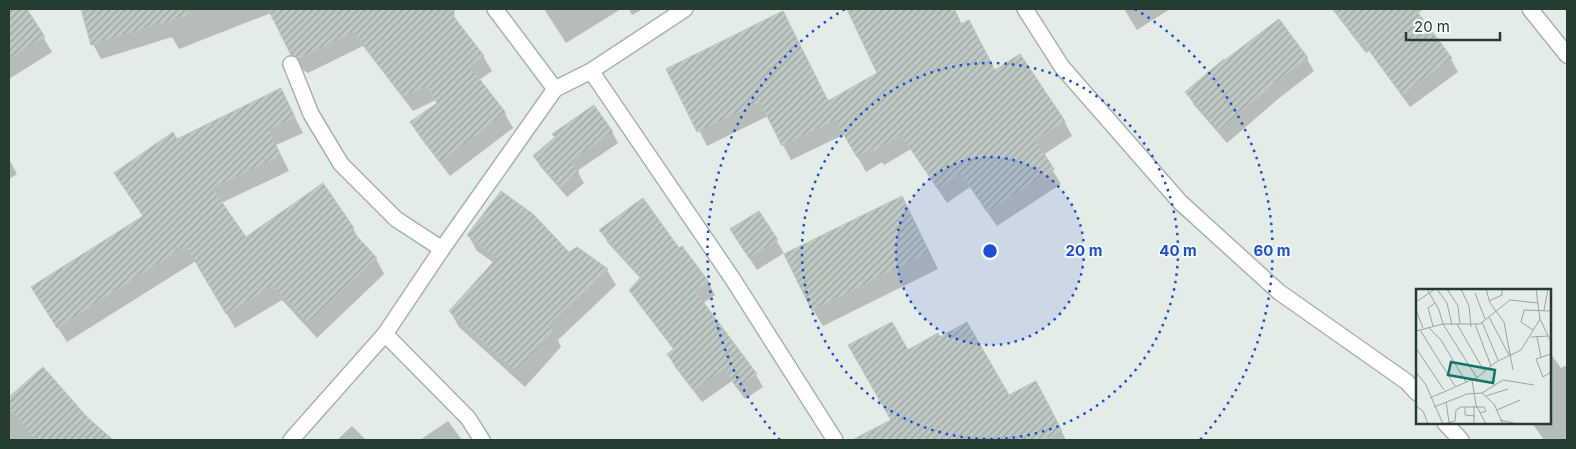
<svg xmlns="http://www.w3.org/2000/svg" width="1576" height="449" font-family="Inter,sans-serif">
<defs>
<pattern id="building-hatch" width="6" height="6" patternUnits="userSpaceOnUse" patternTransform="scale(1.25)"><rect width="6" height="6" fill="#bdc9c2"/><path d="M-1 1l2-2M0 6l6-6M5 7l2-2" fill="none" stroke="#99a49e"/></pattern>
</defs>
<rect width="100%" height="100%" fill="#e4ece7"/>
<g fill="#0003">
<path d="M9,9H26L52,52L9,79Z"/>
<path d="M82,9H447L483,56L492,71L479,80L505,114L513,128L450,176L420,137L411,123L439,104L436,100L413,111L363,46L308,73L301,69L271,13L179,49L172,37L101,59L93,44Z"/>
<path d="M544,9H621L566,43Z"/>
<path d="M629,9H643L632,15Z"/>
<path d="M848,9H955L962,25L995,72L1064,121L1072,136L1043,155L1061,184L997,226L970,187L947,203L911,149L884,165L882,162L866,172L845,134L791,160L768,116L707,146L668,69L828,103L878,74Z"/>
<path d="M1124,9H1170L1137,30Z"/>
<path d="M1332,9H1421L1422,10L1417,14L1451,59L1458,72L1410,107L1369,51L1366,53Z"/>
<path d="M1279,21L1307,59L1314,71L1278,99L1227,143L1194,105L1187,92Z"/>
<path d="M281,90L303,133L276,145L289,171L221,203L245,239L353,228L361,244L376,259L384,274L317,338L282,300L235,328L196,261L67,342L41,302L144,217L115,173L177,140Z"/>
<path d="M612,132L618,143L577,171L584,183L567,197L540,166L534,156Z"/>
<path d="M9,159L17,174L9,179Z"/>
<path d="M911,214L938,269L823,326L813,310Z"/>
<path d="M601,231L679,250L708,282L715,295L703,303L756,375L763,387L745,399L732,381L702,402L675,367L668,354L674,350L638,303L630,290L641,279L608,243Z"/>
<path d="M468,235L569,254L577,248L607,270L616,285L558,340L561,347L525,387L459,327L450,311L494,263L477,251Z"/>
<path d="M776,240L784,253L757,270L739,242Z"/>
<path d="M940,339L1008,397H1044L1066,440H904L850,346L907,351Z"/>
<path d="M1550,353L1561,368L1567,365V440H1544L1532,423H1550Z"/>
<path d="M43,369L86,418L112,440H9V399Z"/>
<path d="M448,421L462,440H420Z"/>
<path d="M352,426L366,440H337Z"/>
</g>
<g fill="url(#building-hatch)" stroke="#b7c5bc">
<path d="M9,9H27L45,37L9,59Z"/>
<path d="M81,9H188L189,15L91,45Z"/>
<path d="M268,9H454V17L484,56L470,67L506,113L440,162L410,122L437,103L427,86L403,97L354,32L298,59L296,56L291,55Z"/>
<path d="M847,9H954L961,24L969,20L995,70L1020,54L1065,121L1035,140L1054,169L987,212L961,173L938,189L901,135L874,151L873,148L857,157L835,120L782,146L760,102L697,132L666,69L783,11L828,101L877,73Z"/>
<path d="M1333,9H1415L1452,58L1402,95L1361,39L1359,41Z"/>
<path d="M1279,19L1308,58L1271,86L1219,131L1185,92L1224,59L1225,60Z"/>
<path d="M281,88L295,117L269,130L281,156L212,188L246,237L323,183L354,228L351,230L377,258L308,323L273,286L226,314L186,246L57,328L31,287L143,216L114,173L173,132L177,139Z"/>
<path d="M594,105L613,132L570,162L579,172L561,188L533,156L555,137L552,134Z"/>
<path d="M501,191L533,214L569,252L577,247L608,269L548,326L553,331L516,372L449,311L497,258L467,235Z"/>
<path d="M902,196L929,252L812,311L784,254Z"/>
<path d="M643,198L679,248L682,246L709,282L695,291L757,374L737,388L724,369L694,391L667,354L674,349L629,290L641,277L599,230Z"/>
<path d="M759,211L778,240L749,258L730,229Z"/>
<path d="M892,322L908,350L938,333L940,337L967,322L1009,395L1036,381L1062,431L1043,440H852L891,420L848,345Z"/>
<path d="M43,367L87,417L113,440H36L9,408V397Z"/>
</g>
<g fill="none" stroke-linecap="round" stroke-linejoin="round">
<g stroke="#a7b4ad" stroke-width="18">
<g id="street">
<path d="M495,9L555,89"/>
<path d="M1025,9L1062,67L1180,202L1279,292L1407,382L1417,393"/>
<path d="M1530,9L1567,55"/>
<path d="M291,64L311,114L341,164L396,219L442,249"/>
<path d="M591,71L732,278L835,440"/>
<path d="M385,334L468,418L482,440"/>
<path d="M1445,423L1461,440"/>
<path d="M291,440L385,334L442,249L555,89L591,71L685,9"/>
</g>
</g>
<use href="#street" stroke="#fff" stroke-width="15"/>
</g>
<circle cx="990" cy="251" r="94" fill="#1d4ed8" fill-opacity=".12"/>
<g fill="none" stroke="#1d4ed8" stroke-width="2.5" stroke-dasharray="2.5 5">
<circle cx="990" cy="251" r="94"/>
<circle cx="990" cy="251" r="188"/>
<path d="M780 440A282 282 0 0 1 845 9M1135 9A282 282 0 0 1 1200 440"/>
</g>
<g transform="translate(1416 289)">
<rect width="135" height="135" fill="#e4ece7"/>
<path fill="none" stroke="#98a69e" stroke-width="1" d="M11,0L23,21L27,35L61,89M21,0L31,14L36,36M31,0L42,17L44,35M45,0L53,17L55,38M70,0L74,14L88,33L97,81M120,0L124,30L135,53M59,4L69,30M73,12L86,6V0M0,13L19,0M0,21L7,39M128,21L132,0M73,28L93,66M66,33L82,71M41,35L68,82M59,35L75,77M17,37L12,19L19,14M12,38L25,51L50,93M4,41L39,97M117,41L105,33L108,21L135,22M0,42L27,35H64L94,11L122,14M115,48L132,47M121,48L125,68M0,59L28,101M135,65L120,70L127,88L135,83M0,83L10,96L27,135M56,91L60,116L70,135M66,104L87,91L118,96M70,107L92,100M14,109L62,88L80,73L105,61L124,30M30,113L33,133M0,117L7,122L12,135M18,118L51,105L66,104L78,115L87,135M49,118V126L59,127M81,121L104,111M84,131L102,135M28,135L39,132L40,121L45,118H68L70,122L64,124M58,135V117"/>
<path fill="#0f766e" fill-opacity="0.15" stroke="#0f766e" stroke-width="2.5" d="M35,73L79,81L77,94L32,86Z"/>
<rect width="135" height="135" fill="none" stroke="#263c31" stroke-width="2.5"/>
</g>
<circle cx="990" cy="251" r="8" fill="#1d4ed8" stroke="#f4f9f6" stroke-width="2.5"/>
<g font-size="15" text-anchor="middle" font-weight="bold" fill="#1d4ed8" stroke="#f4f9f6" stroke-width="4" stroke-linejoin="round" paint-order="stroke">
<text x="1084" y="256">20 m</text>
<text x="1178" y="256">40 m</text>
<text x="1272" y="256">60 m</text>
</g>
<rect width="1576" height="449" fill="none" stroke="#263c31" stroke-width="20"/>
<path d="M1406 32v8h94v-8" fill="none" stroke="#263c31" stroke-width="2.5"/>
<text x="1414" y="32" font-size="15" fill="#263c31" stroke="#f4f9f6" stroke-width="4" paint-order="stroke">20 m</text>
</svg>
